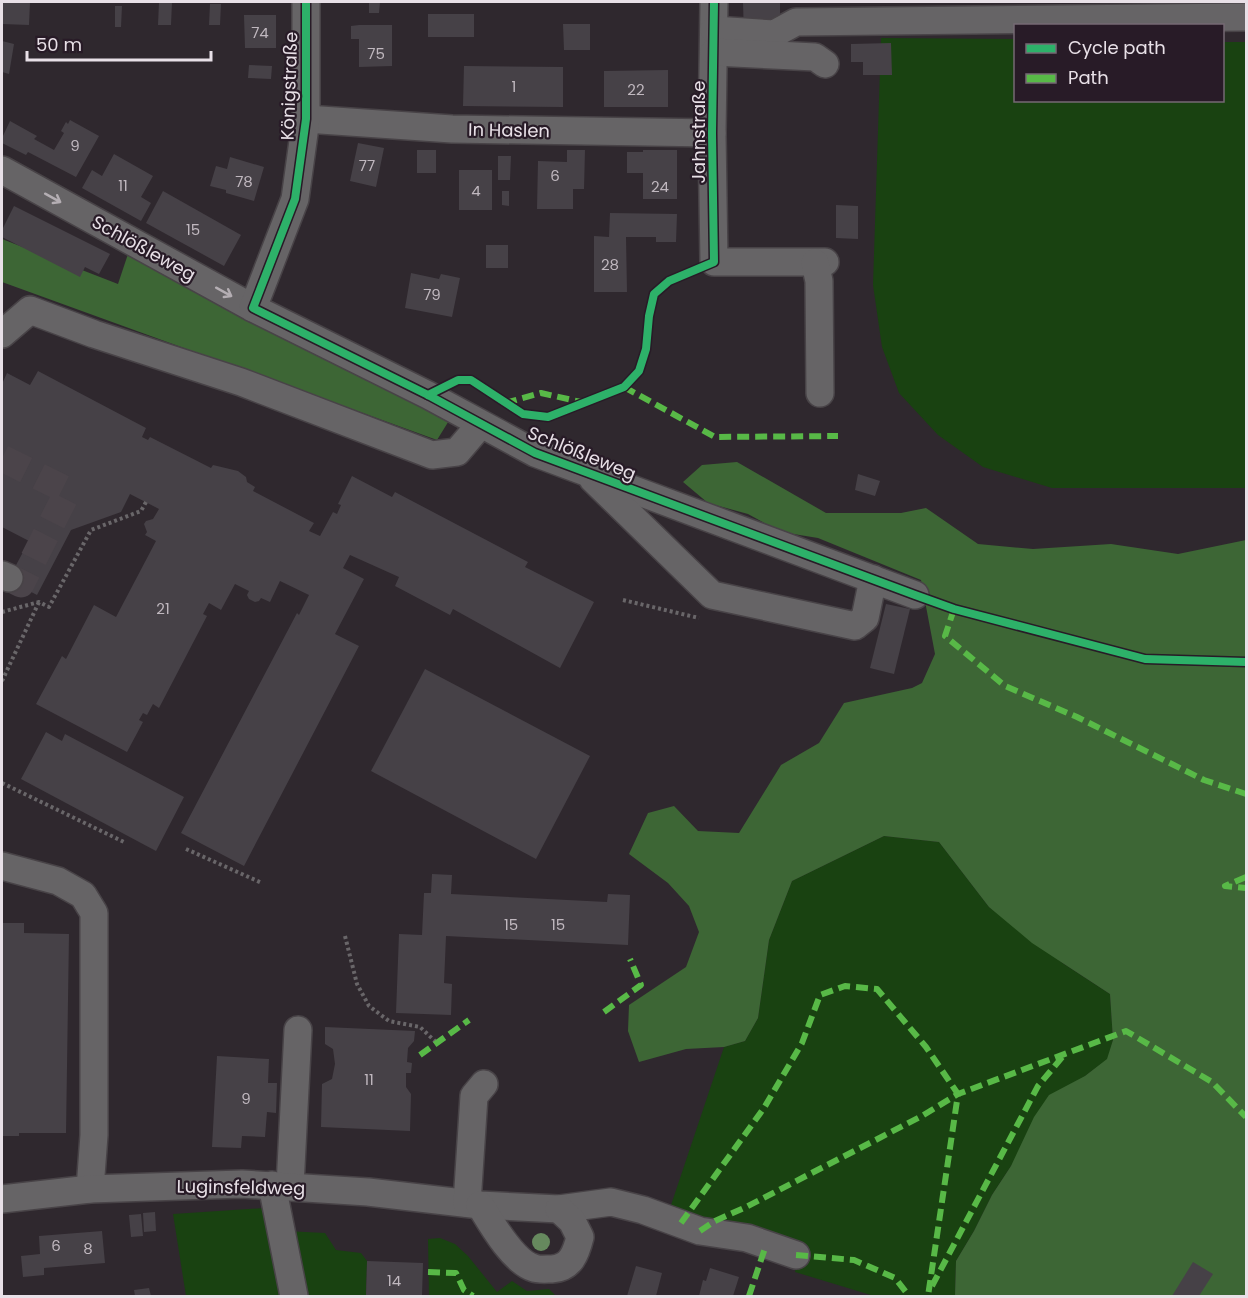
<svg xmlns="http://www.w3.org/2000/svg" width="1248" height="1298" font-family="Poppins,sans-serif">
<rect width="100%" height="100%" fill="#2f282e"/>
<g fill="#194211">
<path d="M881,38L1015,39L1016,100H1222L1223,42H1246V488H1052L983,467L938,435L899,393L882,347L873,285Z"/>
<path d="M884,836L939,842L989,907L1064,964L1110,994L1113,1040L1108,1059L1085,1076L1011,1166L992,1195L974,1231L956,1261L955,1296H874L795,1272L802,1244L670,1208L724,1047L745,1041L758,1018L769,940L792,881Z"/>
<path d="M265,1208L283,1296H186L173,1214Z"/>
<path d="M285,1231L325,1233L336,1250L361,1253L367,1261L366,1296H298Z"/>
<path d="M440,1238L455,1244L468,1256L497,1292L512,1281L527,1291L549,1289L556,1296H429L428,1239Z"/>
</g>
<g fill="#3d6635">
<path d="M2,239L118,284L128,254L450,419L437,440L2,282Z"/>
<path d="M737,462L826,513H901L926,508L978,544L1033,549L1111,544L1178,554L1246,540V1296H955L956,1261L974,1231L992,1195L1011,1166L1034,1117L1049,1095L1085,1076L1107,1059L1113,1040L1110,994L1032,943L989,907L939,842L884,836L792,881L769,940L758,1018L745,1041L724,1047L686,1049L639,1062L628,1031L629,1005L686,967L699,932L689,906L668,883L629,854L648,813L674,806L698,831L739,833L781,765L819,743L844,703L912,688L922,683L935,654L921,580L818,538L781,532L748,514L708,503L683,482L702,465Z"/>
</g>
<g fill="#464147">
<path d="M2,2H30L29,25L2,24Z"/>
<path d="M159,2H172L171,25H158Z"/>
<path d="M369,2H380L379,13H369Z"/>
<path d="M743,2H780V39L744,37Z"/>
<path d="M210,4H221L220,25H209Z"/>
<path d="M115,6H122L121,27H115Z"/>
<rect x="428" y="14" width="46" height="23"/>
<path d="M244,15H276V48H245Z"/>
<path d="M563,24H590V50H564Z"/>
<path d="M359,25H392V66L359,67V39H351V26Z"/>
<path d="M2,41L14,44L9,74L2,72Z"/>
<path d="M891,43L892,75H863V62H851V44Z"/>
<path d="M249,65L272,66L271,79L248,78Z"/>
<path d="M464,66L563,67V107L463,106Z"/>
<path d="M668,70V107H604V71Z"/>
<path d="M70,120L99,136L76,177L28,152L26,155L2,143V138L10,121L37,136L34,139L54,150L64,133L61,131L66,122L68,124Z"/>
<path d="M358,143L384,148L376,187L350,181Z"/>
<rect x="417" y="150" width="19" height="23"/>
<path d="M567,150H585L584,189H573V209H537L538,161L567,162Z"/>
<path d="M643,150H677V199H643V173H627V152H643Z"/>
<path d="M114,154L153,176L141,197L151,203L141,221L82,188L92,170L102,176Z"/>
<path d="M498,156H511L510,180H498Z"/>
<path d="M230,157L264,167L254,201L226,193V190L210,186L216,166L227,169Z"/>
<rect x="459" y="170" width="33" height="40"/>
<path d="M163,191L241,235L224,266L146,223Z"/>
<path d="M502,191H509V206L502,205Z"/>
<path d="M836,205L858,206V239L836,238Z"/>
<path d="M14,206L110,254L99,274L85,267L80,277L2,237V230Z"/>
<path d="M610,213L677,214L676,242H656V237H626L627,292H594V236L609,237Z"/>
<rect x="486" y="245" width="22" height="23"/>
<path d="M411,273L439,279L441,274L460,278L452,317L405,308Z"/>
<path d="M38,371L146,428L142,437L148,440L150,437L211,468L213,465L238,471L246,477L247,482L255,487L253,491L314,523L309,531L320,536L333,512L337,514L341,505L338,504L352,476L392,497L395,492L528,562L525,567L594,602L560,668L453,609L450,615L395,586L399,577L350,555L343,568L364,579L335,634L359,646L244,866L181,833L297,613L299,615L309,595L280,581L270,602L261,598L259,601L255,602L249,599L247,595L249,591L235,584L221,610L209,603L203,614L207,616L159,708L153,704L147,715L143,713L139,720L143,722L127,752L36,704L62,656L66,659L94,605L116,617L156,541L145,535L147,532L144,524L146,521L153,519L159,509L130,494L121,512L71,530L37,595L8,580L29,541L2,527V384L7,373L30,385Z"/>
<path d="M858,474L880,481L875,496L855,490Z"/>
<path d="M886,604L910,609L894,674L870,668Z"/>
<path d="M425,669L590,756L536,859L371,771Z"/>
<path d="M46,732L62,741L65,734L184,797L156,851L21,779Z"/>
<path d="M432,874L452,875L451,894L607,902L608,894L630,895L628,945L446,936L444,983L452,984L451,1015L396,1013L399,934L422,935L424,893H431Z"/>
<path d="M2,923H24V933L69,934L66,1133H19V1136H2Z"/>
<path d="M325,1027L415,1031L414,1041L408,1048L407,1062L412,1063L411,1073H406V1087L411,1094L410,1131L321,1127L322,1084L332,1079L335,1064L333,1049L325,1044Z"/>
<path d="M217,1056L269,1059L268,1083H277L276,1113L267,1112L265,1137L242,1136L241,1148L212,1147Z"/>
<path d="M155,1212L156,1231L144,1232L143,1213Z"/>
<path d="M141,1214L143,1236L131,1237L129,1215Z"/>
<path d="M102,1231L105,1263L44,1268V1275L23,1277L21,1256L40,1254L39,1236Z"/>
<path d="M367,1261L423,1263L422,1296H366Z"/>
<path d="M1193,1262L1213,1274L1199,1296H1172Z"/>
<path d="M636,1266L662,1273L656,1296H627Z"/>
<path d="M710,1268L739,1277L733,1296H699L703,1280L706,1281Z"/>
<path d="M149,1288L151,1296H135L134,1290Z"/>
</g>
<g fill="none" stroke-linecap="round" stroke-linejoin="round">
<path stroke="#4b444a" stroke-width="27" stroke-dasharray="27 14" stroke-linecap="butt" d="M2,458L68,491L21,584L9,578"/>
<g stroke="#484347" stroke-width="30">
<g id="minor">
<path d="M714,2L712,133L714,262H825"/>
<path d="M714,30L774,34L796,22L1246,17"/>
<path d="M714,52L815,57L825,64"/>
<path d="M306,119L452,129L712,133"/>
<path d="M2,170L253,308L428,395L535,453L915,595"/>
<path d="M815,263L819,281L820,393"/>
<path d="M253,308L295,199L306,119V2"/>
<path d="M2,334L30,310L94,334L241,382L432,455L457,452L480,425"/>
<path d="M593,479L712,595L855,626L865,618L873,579"/>
<path d="M2,575L9,578"/>
<path d="M2,866L58,881L83,895L94,913V1135L90,1189"/>
<path d="M272,1185L294,1296"/>
<path d="M290,1186L298,1030"/>
<path d="M2,1199L90,1189L242,1184L368,1192L480,1205L559,1209L611,1202L643,1210L700,1231L747,1238L796,1255"/>
<path d="M467,1203L474,1096L484,1084"/>
<path d="M480,1205C491,1223 513,1262 534,1268C539,1270 547,1269 552,1269C571,1268 576,1253 580,1237L572,1221L559,1209"/>
</g>
</g>
<g stroke="#696669" stroke-width="4" stroke-dasharray="3 3" stroke-linecap="butt">
<path d="M623,600L699,618"/>
<path d="M2,612L39,602L49,607L91,530L141,511L146,502"/>
<path d="M2,681L39,602"/>
<path d="M2,783L126,843"/>
<path d="M186,849L262,883"/>
<path d="M345,936L357,984L369,1006L389,1021L420,1027L437,1043"/>
</g>
<use href="#minor" stroke="#666466" stroke-width="27"/>
<g stroke="#58b947" stroke-width="6" stroke-dasharray="12 6" stroke-linecap="butt">
<path d="M624,387L715,437L838,436"/>
<path d="M505,403L541,393L581,402"/>
<path d="M954,609L945,636L1005,686L1077,717L1204,780L1246,794"/>
<path d="M1246,877L1225,886L1246,888"/>
<path d="M604,1012L641,985L630,959"/>
<path d="M420,1055L469,1020"/>
<path d="M681,1223L764,1108L802,1043L820,995L845,986L877,989L926,1047L958,1094L928,1296"/>
<path d="M700,1231L715,1221L746,1207L922,1116L958,1094L1126,1031L1212,1082L1246,1117"/>
<path d="M796,1255L854,1260L895,1278L909,1296"/>
<path d="M428,1272L456,1273L464,1290L473,1296"/>
<path d="M932,1286L1038,1086L1064,1055"/>
<path d="M749,1296L766,1245"/>
</g>
<g stroke="#281b27" stroke-width="11">
<g id="cycleway">
<path d="M306,2V119L295,199L253,308L428,395L535,453L915,595L954,609L1145,659L1246,662"/>
<path d="M428,395L458,380H471L523,414L548,417L624,387L639,371L646,349L649,316L654,294L669,281L714,262L712,133L714,2"/>
</g>
</g>
<use href="#cycleway" stroke="#2db169" stroke-width="8"/>
</g>
<circle fill="#66895e" cx="541" cy="1242" r="9"/>
<defs><path id="oneway-shaft" d="M-6 0H5M1.5-3L5.5 0L1.5 3" fill="none" stroke-width="1.6" stroke-linecap="round" stroke-linejoin="round" transform="scale(1.5)"/></defs>
<g stroke="#b4aeb3">
<use href="#oneway-shaft" transform="translate(53 198) rotate(29)"/>
<use href="#oneway-shaft" transform="translate(224 292) rotate(29)"/>
</g>
<g text-anchor="middle" dominant-baseline="central" stroke-width="4.5" stroke-linejoin="round" paint-order="stroke">
<g font-size="15" fill="#c0b8bf">
<text x="260" y="32">74</text>
<text x="376" y="53">75</text>
<text x="514" y="86">1</text>
<text x="636" y="89">22</text>
<text x="75" y="145">9</text>
<text x="367" y="165">77</text>
<text x="555" y="175">6</text>
<text x="244" y="181">78</text>
<text x="123" y="185">11</text>
<text x="660" y="186">24</text>
<text x="476" y="190">4</text>
<text x="193" y="229">15</text>
<text x="610" y="264">28</text>
<text x="432" y="294">79</text>
<text x="163" y="608">21</text>
<text x="511" y="924">15</text>
<text x="558" y="924">15</text>
<text x="369" y="1079">11</text>
<text x="246" y="1098">9</text>
<text x="56" y="1245">6</text>
<text x="88" y="1248">8</text>
<text x="394" y="1280">14</text>
</g>
<g font-size="18" fill="#e8e0e7" stroke="#281b27">
<text transform="translate(289 86) rotate(-88)">Königstraße</text>
<text transform="translate(509 130) rotate(1)">In Haslen</text>
<text transform="translate(698 132) rotate(-90)">Jahnstraße</text>
<text transform="translate(144 248) rotate(29)">Schlößleweg</text>
<text transform="translate(582 453) rotate(22)">Schlößleweg</text>
<text transform="translate(241 1187) rotate(1)">Luginsfeldweg</text>
</g>
</g>
<rect width="1248" height="1298" fill="none" stroke="#e8e0e7" stroke-width="6"/>
<rect x="1014" y="24" width="210" height="78" fill="#281b27" stroke="#756a74" stroke-width="1.5"/>
<rect x="1026" y="44" width="30" height="9" fill="#2db169" stroke="#756a74" stroke-width="1.5"/>
<text x="1068" y="54" font-size="18" fill="#e8e0e7">Cycle path</text>
<rect x="1026" y="74" width="30" height="9" fill="#58b947" stroke="#756a74" stroke-width="1.5"/>
<text x="1068" y="84" font-size="18" fill="#e8e0e7">Path</text>
<path d="M27 51v9h184v-9" fill="none" stroke="#e8e0e7" stroke-width="3"/>
<text x="36" y="51" font-size="18" fill="#e8e0e7" stroke="#281b27" stroke-width="4.5" paint-order="stroke">50 m</text>
</svg>
